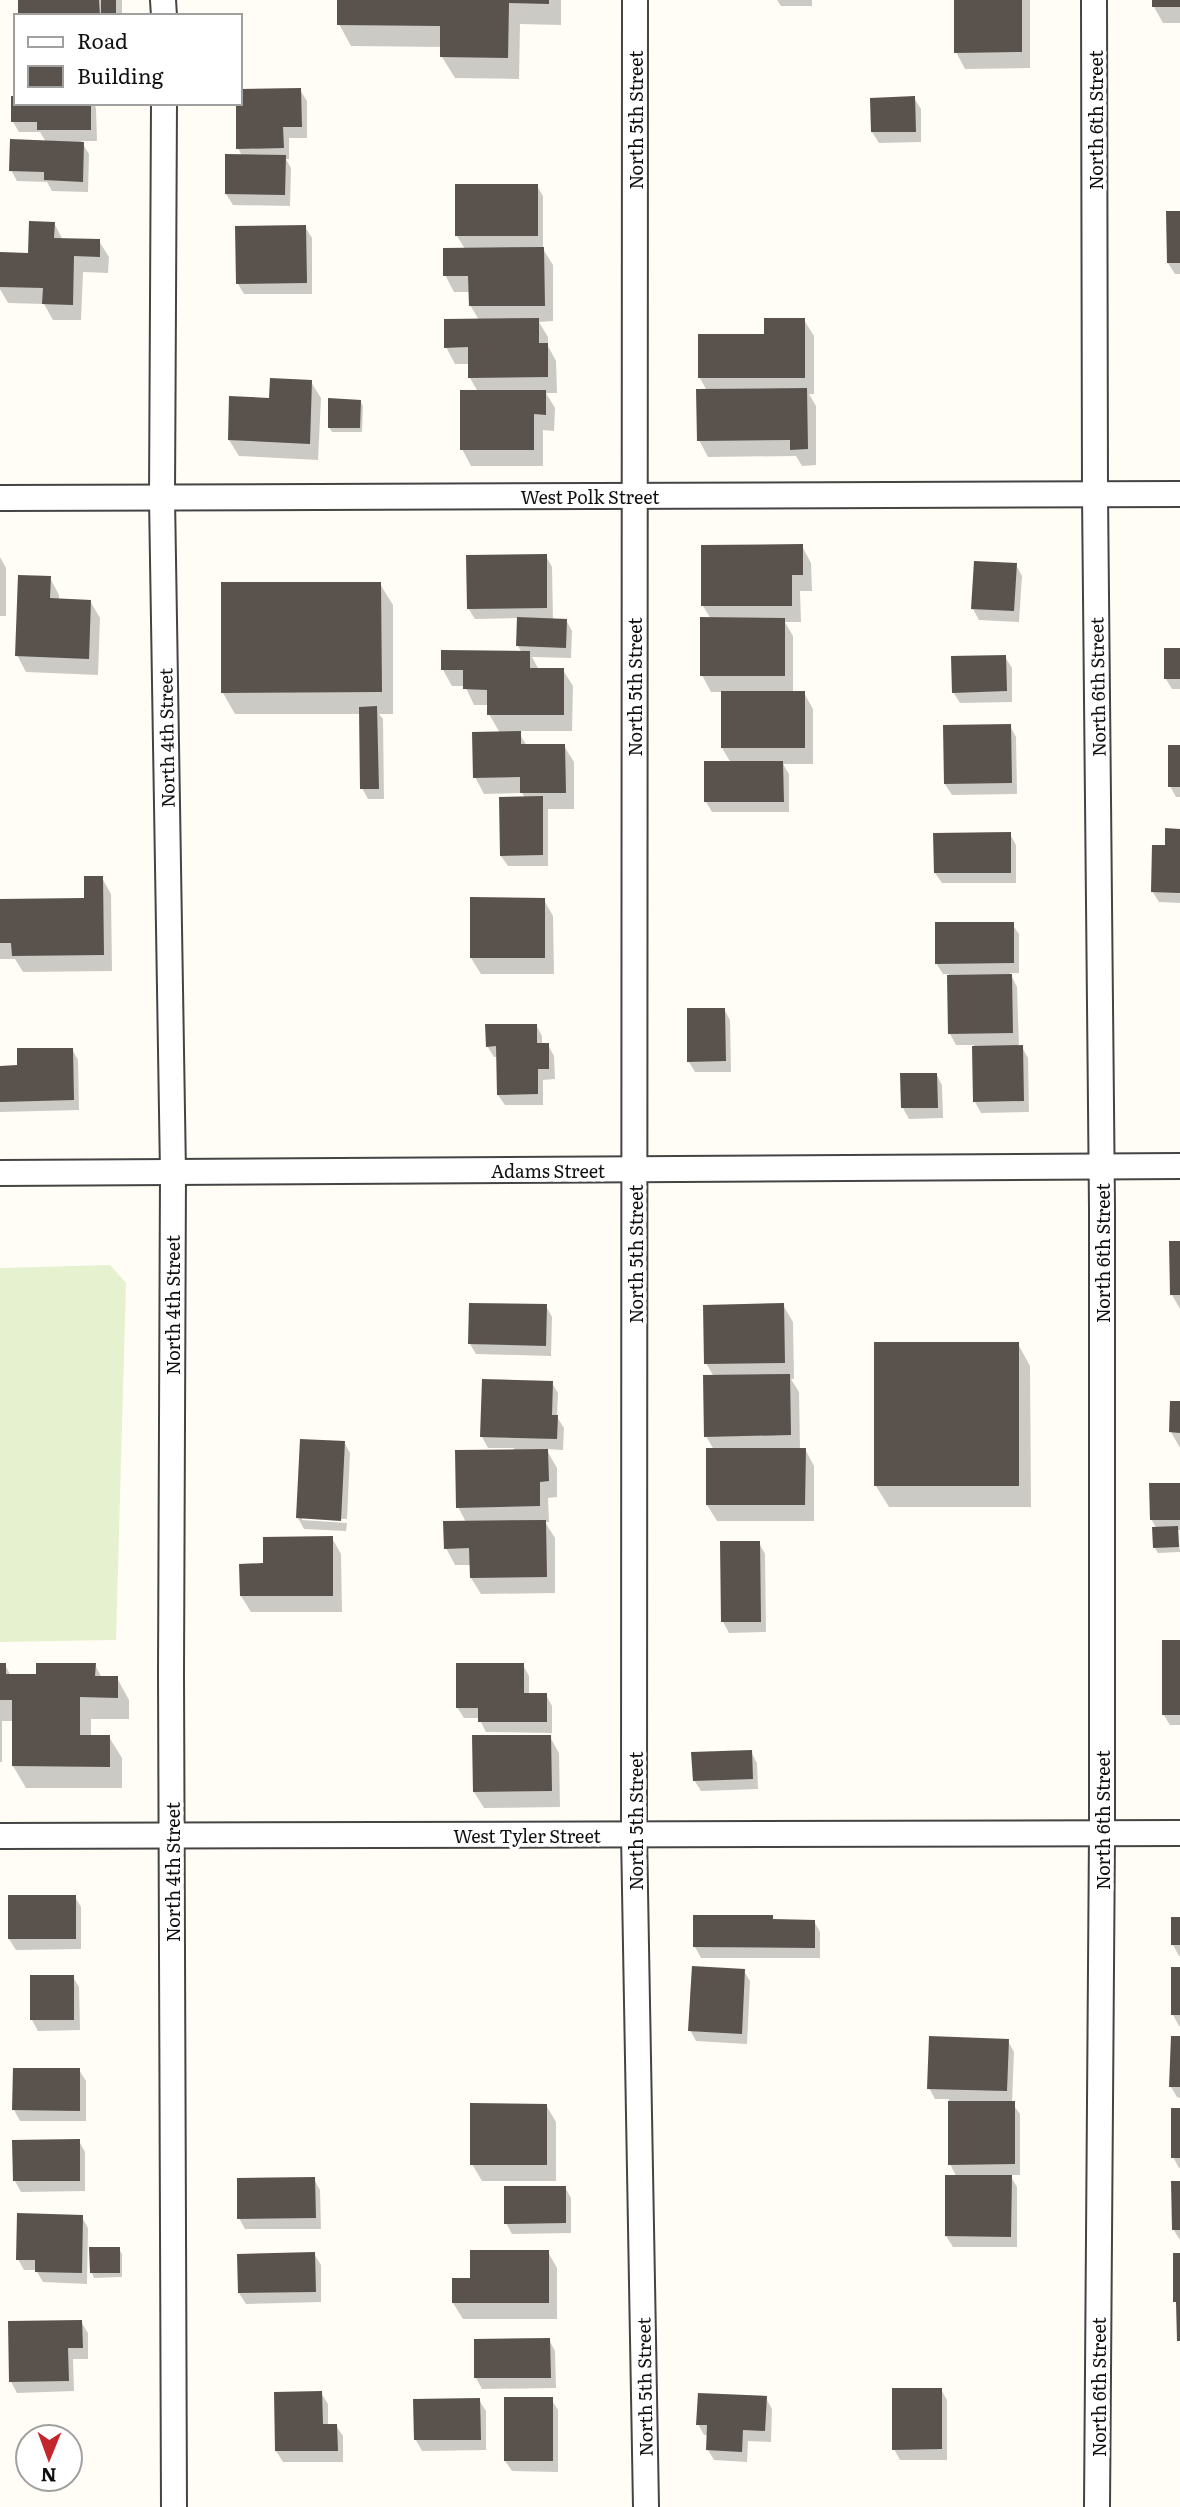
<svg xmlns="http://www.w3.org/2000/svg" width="1180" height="2507" font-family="Literata,serif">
<rect width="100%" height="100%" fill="#fffdf5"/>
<path fill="#e6f2cf" d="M110,1265L126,1283L116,1640L0,1642V1268Z"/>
<g fill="#0003">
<rect x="20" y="0" width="102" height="16"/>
<path d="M339,0H561V25L520,24L519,79L455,78L442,57V47L351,46L339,24Z"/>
<path d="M777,0H812V6H781Z"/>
<path d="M956,0H1030V68L965,69L956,52Z"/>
<path d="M1154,0H1180V23H1163L1154,7Z"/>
<path d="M240,90H300L307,101V138H289V159H286L291,168L290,206L233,205L226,194L242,156L238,148Z"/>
<path d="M914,98L921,109V142L879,143L872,132Z"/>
<path d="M16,103H94L96,108L97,141H81L89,154L88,192L52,191L47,182L17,181L11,170L46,142L40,132H19L13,122Z"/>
<path d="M537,186L543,196V249L553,265V321L539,322L548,337V346L556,361L557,393H546L555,408L554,431L543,430V466H471L462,449L478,392L470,378V364H455L446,347L479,320L470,305V292H454L445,275L465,249L457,236Z"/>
<path d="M1180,213V274H1175L1168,263Z"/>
<path d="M54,223L63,240L99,241L109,257L108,273L83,272L81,320H53L44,304L8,303L0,289V254L30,255Z"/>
<path d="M305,227L312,238V294H244L238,284Z"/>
<path d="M804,320L814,336V394H809L816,406V465L802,466L796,456L708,457L699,440L707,391L700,378L765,336Z"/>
<path d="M311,382L321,398L318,460L239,456L229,440Z"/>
<path d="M360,401L363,406L362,432H332L329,427Z"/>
<path d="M802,546L811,563L812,591H800L801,622H785L793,636V693H804L813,709V764H783L789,774V812H712L706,802L731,763L722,748V692H711L702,675L711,619L703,606Z"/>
<path d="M546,556L552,567L553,620H566L572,631L571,658L532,657L539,670H563L573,686L572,731H518L527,746H564L574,762V809H548V866H508L501,856L525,798L522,793L484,794L475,777L500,733L489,714V705H474L465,686H452L443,670L522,653L518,646L519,618L475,619L468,608Z"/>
<path d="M0,557L6,568V616H0Z"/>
<path d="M1016,565L1022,576L1019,622L979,620L973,609Z"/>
<path d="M50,578L59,595V600L90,601L100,618L98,675L26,672L17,655Z"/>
<path d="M380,584L393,605V714H379L383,719L384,799H368L362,788L361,714H235L223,693Z"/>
<path d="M1180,650V689H1172L1166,679Z"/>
<path d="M1005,657L1012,668V702L960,703L953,692Z"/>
<path d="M1010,726L1016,737L1017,794L952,795L945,784Z"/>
<path d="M1180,746V797H1176L1170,786Z"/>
<path d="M1180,830V903L1159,902L1152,891L1166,847Z"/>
<path d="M1010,834L1016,845V883H942L935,873Z"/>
<path d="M102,878L111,894L112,971L23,972L15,959H0V901L86,900Z"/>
<path d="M544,900L553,916L554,974H481L471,958Z"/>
<path d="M1012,924L1019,934V973H1010L1017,987L1019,1047H1022L1028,1058L1029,1112L981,1113L975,1102L974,1045H956L950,1034L949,974H943L936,963Z"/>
<path d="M724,1009L730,1020L731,1072H695L689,1062Z"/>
<path d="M536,1025L542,1036V1045H548L554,1056L555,1079L543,1080V1105H505L498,1095V1057H494L487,1046Z"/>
<path d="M72,1049L78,1060L79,1110L0,1112V1067H19Z"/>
<path d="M936,1074L942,1085L943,1118L909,1119L903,1108Z"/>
<path d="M1180,1243V1309L1172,1295Z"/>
<path d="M783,1305L793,1322L794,1379H791L799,1392L800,1449H805L814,1466V1521H717L707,1505L714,1450L706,1436L714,1377L706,1363Z"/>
<path d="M546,1306L552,1317L551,1356L476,1354L470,1344Z"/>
<path d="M1018,1344L1030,1366L1031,1507H889L876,1486Z"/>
<path d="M552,1383L558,1393L557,1417L564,1428L563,1450L546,1449L557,1468V1497L548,1498L549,1522H545L555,1538V1593L481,1594L471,1578V1565H455L446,1548L466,1522L458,1507L514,1452V1448H488L482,1437Z"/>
<path d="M1180,1403V1448L1171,1432Z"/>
<path d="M344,1442L350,1453L347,1519L302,1517V1520L347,1523L346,1531L304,1529L298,1518Z"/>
<path d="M1180,1485V1530H1178L1180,1552L1158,1553L1155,1548L1157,1529L1151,1519Z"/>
<path d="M332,1538L341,1554L342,1612H251L241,1596L265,1565Z"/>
<path d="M759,1543L765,1554L766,1632L729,1633L723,1622Z"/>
<path d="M1180,1642V1725H1170L1163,1714Z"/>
<path d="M0,1665H5L11,1676H38L95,1665L102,1678H117L129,1700V1719H91V1737H109L122,1758V1788H26L13,1766L14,1721H2V1762H0Z"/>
<path d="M523,1665L529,1676V1695H546L552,1706V1733L486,1732L479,1718H464L457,1707Z"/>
<path d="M550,1737L559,1753L560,1807L484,1808L474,1792Z"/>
<path d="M751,1752L757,1763L758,1789L701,1791L694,1780Z"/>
<path d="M75,1897L81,1907V1949L16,1950L9,1939Z"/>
<path d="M772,1917L774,1921H814L820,1932V1958H701L695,1947Z"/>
<path d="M1180,1919V1956H1179L1173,1945Z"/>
<path d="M1180,1969V2026H1179L1173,2015Z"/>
<path d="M744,1971L750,1981L747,2044L696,2041L690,2030Z"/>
<path d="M73,1977L79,1987L80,2030L38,2031L32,2020Z"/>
<path d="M1180,2038V2098L1177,2097L1171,2087Z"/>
<path d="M1008,2041L1014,2052L1012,2103L1020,2114V2175H1010L1017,2187V2247H953L946,2236L956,2176L950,2164L949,2099H935L929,2088Z"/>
<path d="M79,2070L86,2081V2121H20L14,2110Z"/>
<path d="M546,2105L556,2122V2181H482L472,2164Z"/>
<path d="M1180,2110V2168H1179L1173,2157Z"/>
<path d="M79,2141L85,2152V2191L21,2192L15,2181Z"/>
<path d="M314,2179L320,2190L321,2229H245L239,2218Z"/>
<path d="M1180,2183V2240L1173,2229Z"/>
<path d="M565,2187L571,2198V2233L512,2234L506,2223Z"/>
<path d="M82,2217L88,2228L87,2284L43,2282L36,2270H24L18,2259Z"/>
<path d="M119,2249L122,2254V2277L94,2278L92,2273Z"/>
<path d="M548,2252L557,2268V2319H463L453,2303L472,2280Z"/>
<path d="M314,2254L321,2265V2302L246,2304L239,2293Z"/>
<path d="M81,2322L88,2333V2359H73L74,2391L17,2393L11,2382Z"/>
<path d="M549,2340L555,2351L556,2388L482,2389L476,2378Z"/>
<path d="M941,2389L947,2400V2460H900L894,2449Z"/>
<path d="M321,2393L328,2404V2426H336L343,2436V2462H283L276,2451Z"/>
<path d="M766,2398L772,2409L771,2442L748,2441L747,2462L714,2460L708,2450V2435H704L698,2424Z"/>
<path d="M551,2399L558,2410V2472L512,2471L505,2461Z"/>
<path d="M479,2400L486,2411V2450L422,2451L416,2440Z"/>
</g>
<g fill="#5a524d">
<path d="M18,0H99L100,16H18Z"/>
<rect x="101" y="0" width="15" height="16"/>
<path d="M337,0H549V4L509,3L508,58L440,57V26L337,25Z"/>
<path d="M954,0H1022V52L954,53Z"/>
<rect x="1152" y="0" width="28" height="7"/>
<path d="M301,88L302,127H283L284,148L236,149V103H240V89Z"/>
<path d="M11,96H16V103H91V130H37V122H11Z"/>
<path d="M915,96L916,132H871L870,98Z"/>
<path d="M10,139L84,142L83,182L44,180V172L9,171Z"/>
<path d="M225,154L286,155L285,195L225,194Z"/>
<rect x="455" y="184" width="83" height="52"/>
<path d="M1166,211H1180V263H1167Z"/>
<path d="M29,221L55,222L54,238L100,239V257L74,256L73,305L42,304L43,288L0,287V252L28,253Z"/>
<path d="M306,225L307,283L236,284L235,226Z"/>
<path d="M544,247L545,306H469L468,276H443V248Z"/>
<path d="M539,318V343H548V377L468,378V347L444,348V319Z"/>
<path d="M764,318H805V378H698V334H764Z"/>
<path d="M270,378L312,380L310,444L228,440L229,396L269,398Z"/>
<path d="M807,388L808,449L790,450V440L697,441L696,389Z"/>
<path d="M460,390H546V415L534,414V450H460Z"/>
<path d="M328,398L361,400L360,428H328Z"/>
<path d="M803,544V575H792V606H701V545Z"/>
<path d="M547,554V608L467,609L466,555Z"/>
<path d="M974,561L1017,563L1014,611L971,609Z"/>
<path d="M18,575L51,576L50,598L91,600L89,659L15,656Z"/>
<path d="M221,582H381L382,692L221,693Z"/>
<path d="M517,617L567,619L566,648L516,646Z"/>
<path d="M700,617L785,618V676H700Z"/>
<rect x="1164" y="648" width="16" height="31"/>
<path d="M441,650L530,651V668H564V715H487V690L463,689V670H441Z"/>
<path d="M1006,655L1007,691L952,693L951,656Z"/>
<rect x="721" y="691" width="84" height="57"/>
<path d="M377,706L379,789H360L359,707Z"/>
<path d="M1011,724L1012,783L944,784L943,725Z"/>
<path d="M521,731V744H565L566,793H520V777L473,778L472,732Z"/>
<rect x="1168" y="745" width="12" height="42"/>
<path d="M704,761H783L784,802H704Z"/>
<path d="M543,796V855L500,856L499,797Z"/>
<path d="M1165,828L1180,829V893L1151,892L1152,845H1165Z"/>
<path d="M1011,832V873H934L933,833Z"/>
<path d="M84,876H103L104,955L12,956L11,943H0V899L84,898Z"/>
<path d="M470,897L545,898V958H470Z"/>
<path d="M935,922H1014V963L935,964Z"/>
<path d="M1012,974L1013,1033L948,1034L947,975Z"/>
<path d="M687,1008H725L726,1061L687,1062Z"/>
<path d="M485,1024H537V1043H549V1069H538V1094L497,1095L496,1046L486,1047Z"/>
<path d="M1023,1045L1024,1101L973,1102L972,1046Z"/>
<path d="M17,1048H73L74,1100L0,1102V1066L17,1065Z"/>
<path d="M900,1073H937L938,1108H901Z"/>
<path d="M1169,1241H1180V1295H1170Z"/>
<path d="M469,1303L547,1304L546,1346L468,1344Z"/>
<path d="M784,1303L785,1363L704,1364L703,1305Z"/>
<rect x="874" y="1342" width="145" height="144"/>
<path d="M790,1374L791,1435L704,1437L703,1375Z"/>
<path d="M482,1379L553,1381L552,1415H558L557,1439L480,1437Z"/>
<path d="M1170,1401H1180V1433L1169,1432Z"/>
<path d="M300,1439L345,1441L341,1521L296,1518Z"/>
<path d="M706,1448H806L805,1505H706Z"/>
<path d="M548,1449L549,1481L540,1482V1506L456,1508L455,1450Z"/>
<path d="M1149,1483H1180V1520H1150Z"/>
<path d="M546,1520L547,1577L470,1578L469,1548L444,1549L443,1521Z"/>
<path d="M1178,1526L1179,1547L1153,1548L1152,1527Z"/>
<path d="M333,1536V1596H240L239,1564L263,1563V1537Z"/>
<path d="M720,1541H760L761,1622H721Z"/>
<rect x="1162" y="1640" width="18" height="75"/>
<path d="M0,1663H6V1674H36V1663H96L95,1676H118V1698L80,1697V1735H110V1767L12,1766V1700H0Z"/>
<path d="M456,1663H524V1693H547V1722H478V1708H456Z"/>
<path d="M472,1735H551L552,1791L473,1792Z"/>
<path d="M752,1750L753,1779L693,1781L691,1752Z"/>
<rect x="8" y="1895" width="68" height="44"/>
<path d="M693,1915H773V1919L815,1920V1948L693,1947Z"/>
<rect x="1171" y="1917" width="9" height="28"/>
<path d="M692,1966L745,1969L742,2034L688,2031Z"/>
<rect x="1171" y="1967" width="9" height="48"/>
<rect x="30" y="1975" width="44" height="45"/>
<path d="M929,2036L1009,2039L1007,2091L927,2089Z"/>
<path d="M1171,2036H1180V2087H1169Z"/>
<path d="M13,2068H80V2111L12,2110Z"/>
<path d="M948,2101H1015V2164L948,2165Z"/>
<path d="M470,2103L547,2104V2165H470Z"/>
<rect x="1171" y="2108" width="9" height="50"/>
<path d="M80,2139V2181H13L12,2140Z"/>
<path d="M945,2175H1012L1011,2237L945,2236Z"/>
<path d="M315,2177L316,2218L237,2219V2178Z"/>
<path d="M1171,2181H1180V2230H1172Z"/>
<path d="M504,2186H566V2223L504,2224Z"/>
<path d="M17,2213L83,2215L82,2273L35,2272V2260H16Z"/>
<path d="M89,2247H120V2273H90Z"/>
<path d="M470,2250H549V2303H452V2278H470Z"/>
<path d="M315,2252L316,2292L238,2293L237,2254Z"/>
<path d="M1173,2253H1180V2341H1177L1176,2302H1173Z"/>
<path d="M82,2320L83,2348H68L69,2381L9,2382L8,2321Z"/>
<path d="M550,2338L551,2378H474V2339Z"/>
<path d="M892,2388H942V2449L892,2450Z"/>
<path d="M322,2391L323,2424H337L338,2451H275L274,2392Z"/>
<path d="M698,2393L767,2396L765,2431L743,2430L742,2452L706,2450L707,2425H696Z"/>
<rect x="504" y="2397" width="49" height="64"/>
<path d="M480,2398L481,2440H414L413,2399Z"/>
</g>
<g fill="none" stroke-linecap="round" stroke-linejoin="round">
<g stroke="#444" stroke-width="28">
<g id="street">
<path d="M163,0L164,16"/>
<path d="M635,0L634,1834L646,2507"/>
<path d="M1094,0L1095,494L1102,1208V1833L1097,2507"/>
<path d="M164,103L162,498L173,1173L171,1672L174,2507"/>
<path d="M0,498L1180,494"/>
<path d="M0,1173L1180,1166"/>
<path d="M0,1836L1180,1833"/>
</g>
</g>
<use href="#street" stroke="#fff" stroke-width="24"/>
</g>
<g text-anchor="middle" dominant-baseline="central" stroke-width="7" stroke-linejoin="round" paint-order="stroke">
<g font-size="18" fill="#111" stroke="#fff">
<text transform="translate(635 120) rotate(-90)">North 5th Street</text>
<text transform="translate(1095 120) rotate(-90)">North 6th Street</text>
<text x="590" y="496">West Polk Street</text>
<text transform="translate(634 687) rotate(-90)">North 5th Street</text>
<text transform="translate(1097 687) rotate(-91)">North 6th Street</text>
<text transform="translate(166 738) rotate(-91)">North 4th Street</text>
<text x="548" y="1170">Adams Street</text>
<text transform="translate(1102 1253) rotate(-90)">North 6th Street</text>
<text transform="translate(635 1254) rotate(-90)">North 5th Street</text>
<text transform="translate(172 1305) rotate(-90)">North 4th Street</text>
<text transform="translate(1102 1820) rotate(-90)">North 6th Street</text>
<text transform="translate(635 1821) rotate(-90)">North 5th Street</text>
<text x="527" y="1835">West Tyler Street</text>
<text transform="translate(172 1872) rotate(-90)">North 4th Street</text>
<text transform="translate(644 2387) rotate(-91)">North 5th Street</text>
<text transform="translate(1098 2387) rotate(-90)">North 6th Street</text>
</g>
</g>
<rect x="14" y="14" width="228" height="91" fill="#ffffff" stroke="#a0a0a0" stroke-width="2"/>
<rect x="28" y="37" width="35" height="10" fill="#ffffff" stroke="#a0a0a0" stroke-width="2"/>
<text x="77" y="49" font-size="21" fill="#111111">Road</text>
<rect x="28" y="66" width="35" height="21" fill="#5a524d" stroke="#a0a0a0" stroke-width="2"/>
<text x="77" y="84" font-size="21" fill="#111111">Building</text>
<g transform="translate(49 2458) rotate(181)"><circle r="33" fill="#ffffff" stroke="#a0a0a0" stroke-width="2"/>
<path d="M0-5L12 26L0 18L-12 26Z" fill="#c4262e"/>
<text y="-10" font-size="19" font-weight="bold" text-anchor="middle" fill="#111111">N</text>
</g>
</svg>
